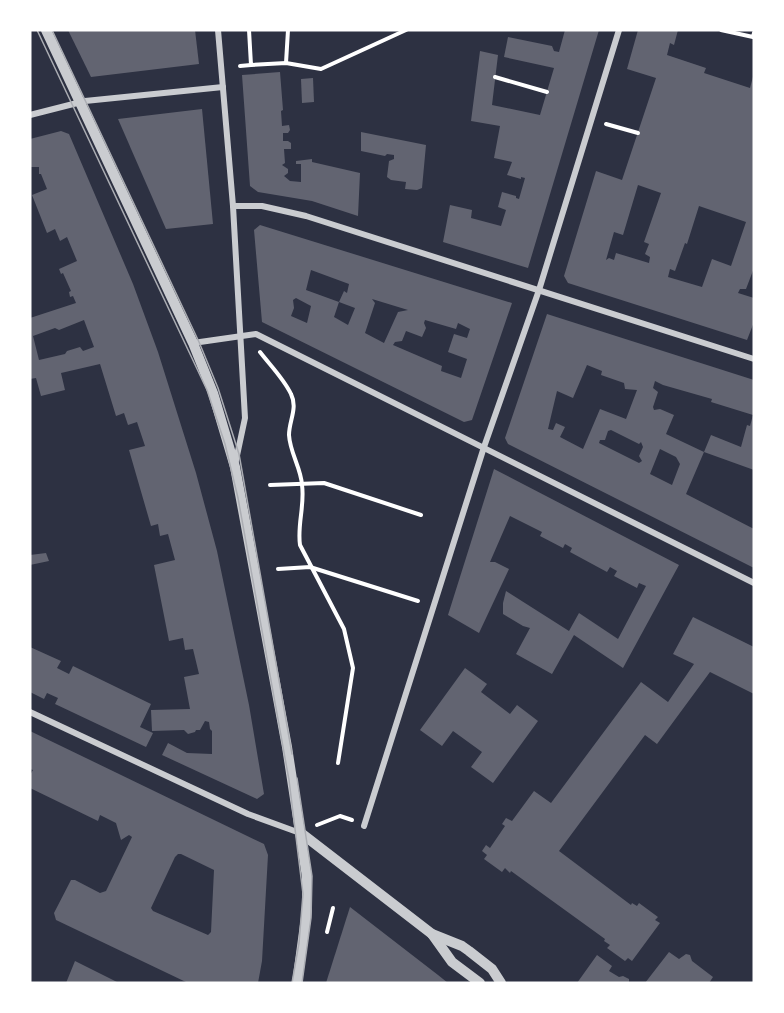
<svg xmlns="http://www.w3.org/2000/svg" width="784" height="1013" font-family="Montserrat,sans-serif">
<rect width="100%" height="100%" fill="#2d3142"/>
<g fill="#626471" fill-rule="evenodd">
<path d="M68,30H195L199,64L91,77Z"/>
<path d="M565,30H599L528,268L443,242L450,205L472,210L471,218L501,226L506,210L498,207L502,192L516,196V198L519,199L525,178L521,177V179L507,175L512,162L494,158L500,126L471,121L480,51L498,55L492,105L540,115L554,68L504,57L508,37L552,46L554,51L559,52Z"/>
<path d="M638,30H678L674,45L670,43L667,55L706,68L704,73L750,88L754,73V268L746,289H740L738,293L754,298V322L747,340L568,283L564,276L596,171L622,180L656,78L627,69ZM638,185L661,193L644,242L649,244L645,254L650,257L649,263L616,253L614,260L609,258L606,260L614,232L623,235ZM699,206L746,222L731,266L712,259L702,287L668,277L670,269L675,271L685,243L687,244Z"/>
<path d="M280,72L283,110L281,111L282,126L289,125L290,130L288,133H283V141H288L291,143V149H284L285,163L282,165L288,169V173L284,176L290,181L301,182V164H296V161L312,159V162L360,173L358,216L312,201L258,192L250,186L242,75Z"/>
<path d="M313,78L314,102L302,103L301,79Z"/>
<path d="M202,109L213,224L166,229L118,119Z"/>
<path d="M61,131L69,134L133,284L158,352L196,473L217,551L249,705L264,794L257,799L162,755L168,743L187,753L212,754V731L210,729L209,722L205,721L200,730H196L195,732L188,734L184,730L152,731L151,710L190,709L184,677L199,674L193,649L185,650L183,638L169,641L154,565L175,560L168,534L160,536L158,524L151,526L129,450L145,446L137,422L128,425L124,413L116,416L100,364L61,373L65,390L41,396L36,378L30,379V318L76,303L73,296L70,297L69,292L71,291L63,273L61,274L59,269L77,261L67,237L60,241L55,229L47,233L32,195L47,189L41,174H39V167H30V139ZM84,320L94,347L83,351L80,347L67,351L65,354L39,360L33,336L55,328L59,330Z"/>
<path d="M361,132L426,145L422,188L417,190L405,189L406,182L391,180L387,177L389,161L394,159V155L387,154L385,156L361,151Z"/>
<path d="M260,225L512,303L472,420L464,422L262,322L254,230ZM311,270L349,284L347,293L344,291L339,302L306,290ZM296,298L311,306L307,323L291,316L294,308L293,300ZM372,299L408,310L398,312L384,343L365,333L375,303ZM339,302L355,308L348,325L334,317ZM425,320L456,329L458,323L470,329L467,338L454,334L448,352L467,359L461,378L441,371L442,366L393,345L395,342L402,341L406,331L422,337L426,328L424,323Z"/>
<path d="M547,314L754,380V470L704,452L686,494L754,529V568L508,444L505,438ZM587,365L602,371L601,375L624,383L625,389L637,390L626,419L600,409L583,449L560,437L565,427L556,423L553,430L548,429L557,391L573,398ZM655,381L663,385L712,399L711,402L753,415L750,426L747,425L741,447L711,435L704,452L666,434L674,415L660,409L654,410L653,407L658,392L653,388ZM611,430L639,444L641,442L643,447L639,456L642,461L639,463L599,443L600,440H605L608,431ZM660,449L676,457L680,464L672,485L650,474Z"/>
<path d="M494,469L679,565L623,668L574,635L552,674L516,654L530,628L523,626L503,614V603L506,591L569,631L579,613L618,639L646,586L639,583L637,588L614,576L617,571L610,567L607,572L570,552L572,548L565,544L563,548L540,536L542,532L510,516L490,562H495L509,569L479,633L448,615Z"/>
<path d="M46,553L49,561L30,565V555Z"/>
<path d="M693,617L754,647V694L710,672L657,744L645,735L559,851L631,905L632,903L637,906L639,903L658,917L655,920L660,923L632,961L628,958L625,961L607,948L610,945L604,941L605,939L511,871L510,873L505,868L502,872L484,859L487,855L482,851L486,845L490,848L505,826L502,824L506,818L512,821L534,791L551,803L641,682L668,702L694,664L673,654Z"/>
<path d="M30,647L61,661L57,668L69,674L73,666L151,704L140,727L153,733L146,747L55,704L58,698L47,693L44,699L30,692Z"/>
<path d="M465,668L487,684L481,692L510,714L517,705L538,721L493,783L471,767L482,752L453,731L442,746L420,730Z"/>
<path d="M30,731L264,844L268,855L262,961L258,983H188L56,920L54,913L71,880H75L100,893L106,891L132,837L129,835L121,840L116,823L100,815L98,821L30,788V775L33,770L30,769ZM181,854L214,870L211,932L208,935L153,911L151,908L175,857L178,854Z"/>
<path d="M350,907L438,975L448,983H326Z"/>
<path d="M669,952L679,959L686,954L690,955L692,961L713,977L709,983H645Z"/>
<path d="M597,955L612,966L609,971L619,977L623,976L629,979V983H577Z"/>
<path d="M75,961L119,983H66Z"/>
</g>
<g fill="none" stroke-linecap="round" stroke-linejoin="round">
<g stroke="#fff" stroke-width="4">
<path d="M249,30L251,65L286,63L321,69L406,30"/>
<path d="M721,30L753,37L754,33"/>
<path d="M286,63L288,30"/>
<path d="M240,66L251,65"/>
<path d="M495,77L547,92"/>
<path d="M606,124L638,133"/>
<path d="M260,352C270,365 284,379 291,394C298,408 289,421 289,435C290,453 301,468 302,485C305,505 297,525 300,545L344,629L353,668L338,763"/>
<path d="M270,485L324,483L421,515"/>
<path d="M278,569L310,567L418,601"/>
<path d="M317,825L340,816L352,820"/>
<path d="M327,932L333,908"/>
</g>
<g stroke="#caccd0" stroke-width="6">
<path d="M218,30L233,206L245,418L235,465"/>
<path d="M30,115L85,101L223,87"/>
<path d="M233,206H262L306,216L754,359"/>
<path d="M193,343L256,334L754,583"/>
<path d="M30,712L248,814L300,833"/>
<path d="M364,826L484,447L539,290L619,30"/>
</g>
<g stroke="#caccd0" stroke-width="10">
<path d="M46,30L193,343L213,393L235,467L287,747L307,877V910L297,983"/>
<path d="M301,833L432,934L462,946L469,951L492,969L501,983"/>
<path d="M432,934L452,962L480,983"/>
</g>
<g stroke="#abadb3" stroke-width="1.5">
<path d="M37,30L207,390L225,444L238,498L289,780L303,894L299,943L292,983"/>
<path d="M52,30L199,342L218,388L239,454L292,754"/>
<path d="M297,778L312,876L311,918L302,983"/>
</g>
</g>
<rect width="784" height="1013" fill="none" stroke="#ffffff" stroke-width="63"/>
</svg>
